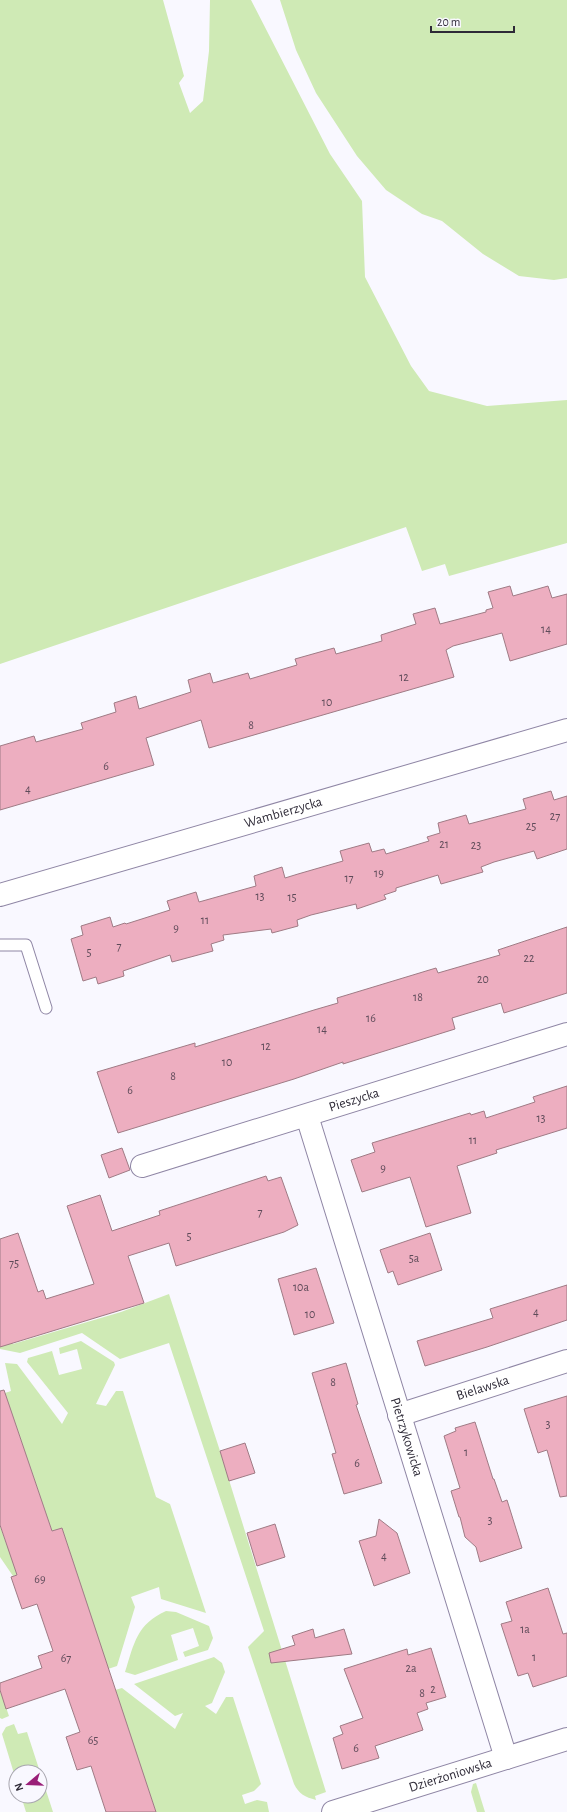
<svg xmlns="http://www.w3.org/2000/svg" width="567" height="1812" font-family="'Alegreya Sans',sans-serif">
<rect width="100%" height="100%" fill="#f9f8ff"/>
<g fill="#cfeab5">
<path d="M0,0H163L184,76L179,83L190,113L203,101L209,51L210,0H251L330,154L362,201L365,277L411,366L429,391L487,406L567,400V543L449,576L445,564L422,571L406,527L0,664Z"/>
<path d="M280,0H567V278L554,280L519,276L483,254L442,221L422,214L386,190L357,156L316,93L296,50Z"/>
<path d="M169,1294L220,1451L326,1792L315,1796L316,1800C305,1797 299,1794 294,1784L248,1647L264,1631L169,1343L120,1359L82,1333L20,1353L0,1349V1324L4,1322L13,1344L121,1312Z"/>
<path d="M81,1341L114,1362L115,1365L96,1404L106,1406L116,1391H123L156,1497L170,1504L206,1613L161,1599L159,1587L131,1597L135,1607L117,1666L108,1669L62,1528L52,1531L5,1393L11,1391L5,1363L17,1364L62,1424L68,1413L27,1362L28,1358L52,1351L59,1375L82,1369L77,1349L60,1354L59,1348Z"/>
<path d="M0,1526L7,1546L17,1544L27,1571L13,1576L0,1557Z"/>
<path d="M166,1611L176,1612L209,1626L213,1638L208,1650L185,1657L183,1652L199,1646L193,1628L171,1635L178,1660L135,1675L125,1672C134,1643 137,1624 166,1611Z"/>
<path d="M214,1657L222,1663L225,1672L212,1703L205,1706L216,1714L226,1697H233L261,1784L254,1791L242,1795L245,1804L257,1800L267,1802L269,1812H156L115,1690L122,1688L175,1729L183,1713L175,1716L134,1684Z"/>
<path d="M0,1690L9,1716L2,1719L0,1718Z"/>
<path d="M14,1724L18,1734L27,1732L53,1812H26L21,1796H40V1772H16V1780L2,1734L6,1727Z"/>
<path d="M476,1783L485,1812H477L471,1792L473,1784Z"/>
</g>
<g fill="#edaec0" stroke="#9f7b85">
<path d="M510,586L513,596L548,586L552,598L567,594V644L510,661L502,633L453,646L446,650L454,677L209,748L201,720L146,738L154,765L0,810V746L34,736L36,742L83,729L81,723L116,712L114,703L136,696L139,709L191,692L188,680L210,673L213,683L248,673L250,679L297,665L295,659L334,648L336,654L382,641L381,635L416,624L413,614L435,608L440,624L486,612V610L493,608L488,592Z"/>
<path d="M551,791L554,800L567,796V849L537,859L534,851L494,862L481,867L483,872L441,884L438,875L396,888V891L384,895L386,899L357,909L356,904L311,915L297,920L298,926L272,933L271,929L223,935L224,940L211,944L213,951L172,962L170,955L123,971L124,976L98,984L96,977L83,981L71,939L83,935L81,926L110,917L113,927L125,923L126,924L170,910L167,901L196,892L199,902L256,886L254,876L282,867L285,878L298,874L343,861L340,851L369,843L372,852L384,849L386,854L429,841L427,837L440,833L438,823L466,815L469,824L526,809L523,799Z"/>
<path d="M567,927V993L504,1013L501,1003L452,1018L455,1029L343,1064V1062L294,1079L118,1133L97,1072L195,1043V1047L314,1010L338,1003L337,998L436,968L438,973L500,955L498,950Z"/>
<path d="M567,1086V1128L496,1150L497,1153L457,1166L471,1213L426,1227L410,1177L362,1192L351,1160L375,1152L372,1143L470,1113L471,1115L484,1111L486,1118L535,1102L533,1097Z"/>
<path d="M122,1148L130,1170L109,1178L101,1155Z"/>
<path d="M266,1176L268,1181L281,1177L298,1225L284,1232L176,1266L169,1243L128,1256L144,1303L0,1347V1239L18,1233L38,1292L43,1290L46,1299L94,1284L67,1206L100,1195L112,1231L160,1215L159,1211Z"/>
<path d="M430,1233L442,1270L398,1285L393,1271L388,1273L380,1250Z"/>
<path d="M316,1268L334,1323L294,1335L278,1279Z"/>
<path d="M567,1285V1320L487,1347L425,1366L417,1341L493,1318L490,1309Z"/>
<path d="M346,1363L358,1404L356,1405L382,1483L344,1494L332,1454L336,1453L312,1373Z"/>
<path d="M4,1390L52,1531L62,1528L156,1812H106L91,1766L77,1770L66,1737L80,1732L65,1689L6,1709L0,1690V1683L42,1668L38,1656L53,1651L37,1604L22,1609L11,1577L17,1575L0,1525V1391Z"/>
<path d="M567,1396V1496L560,1497L547,1450L538,1453L524,1409Z"/>
<path d="M475,1422L493,1479H494L502,1502L507,1500L522,1548L480,1562L476,1547L465,1537L460,1517H459L451,1491L460,1488L444,1436L456,1431L455,1428Z"/>
<path d="M245,1443L255,1473L229,1481L220,1451Z"/>
<path d="M379,1519L397,1533L410,1573L374,1586L359,1541L376,1536Z"/>
<path d="M275,1524L285,1557L257,1566L247,1533Z"/>
<path d="M548,1588L563,1634L567,1633V1676L533,1687L528,1673L518,1676L501,1624L512,1621L506,1602Z"/>
<path d="M313,1629L315,1638L344,1629L352,1654L271,1663L269,1653L295,1645L292,1636Z"/>
<path d="M431,1648L446,1697L426,1703L428,1709L417,1713L423,1730L375,1746L379,1758L342,1769L333,1738L343,1734L340,1726L363,1718L344,1669L407,1649L408,1655Z"/>
</g>
<g fill="none" stroke-linecap="round" stroke-linejoin="round">
<g stroke="#8f86a5" stroke-width="13">
<path id="service" d="M0,945H26L46,1008"/>
</g>
<g stroke="#8f86a5" stroke-width="24">
<g id="minor">
<path id="s1" d="M0,895L567,730"/>
<path id="s2" d="M307,1116L506,1758"/>
<path id="s3" d="M142,1166L567,1034"/>
<path id="s4" d="M399,1415L567,1361"/>
<path id="s5" d="M333,1812L567,1739"/>
</g>
</g>
<use href="#service" stroke="#fff" stroke-width="11"/>
<use href="#minor" stroke="#fff" stroke-width="22"/>
</g>
<g text-anchor="middle" dominant-baseline="central" stroke-width="3.5" stroke-linejoin="round" paint-order="stroke">
<g font-size="12" fill="#5e4b59">
<text x="546" y="629">14</text>
<text x="404" y="677">12</text>
<text x="327" y="702">10</text>
<text x="251" y="725">8</text>
<text x="106" y="766">6</text>
<text x="28" y="789">4</text>
<text x="555" y="816">27</text>
<text x="531" y="826">25</text>
<text x="444" y="844">21</text>
<text x="476" y="845">23</text>
<text x="379" y="873">19</text>
<text x="349" y="878">17</text>
<text x="260" y="896">13</text>
<text x="292" y="897">15</text>
<text x="205" y="920">11</text>
<text x="176" y="928">9</text>
<text x="119" y="946">7</text>
<text x="89" y="952">5</text>
<text x="529" y="958">22</text>
<text x="483" y="979">20</text>
<text x="418" y="997">18</text>
<text x="371" y="1018">16</text>
<text x="322" y="1029">14</text>
<text x="266" y="1046">12</text>
<text x="227" y="1062">10</text>
<text x="173" y="1076">8</text>
<text x="130" y="1090">6</text>
<text x="541" y="1118">13</text>
<text x="473" y="1140">11</text>
<text x="383" y="1168">9</text>
<text x="260" y="1212">7</text>
<text x="189" y="1236">5</text>
<text x="414" y="1258">5a</text>
<text x="14" y="1263">75</text>
<text x="301" y="1287">10a</text>
<text x="536" y="1312">4</text>
<text x="310" y="1314">10</text>
<text x="333" y="1382">8</text>
<text x="548" y="1424">3</text>
<text x="466" y="1452">1</text>
<text x="357" y="1463">6</text>
<text x="490" y="1520">3</text>
<text x="384" y="1556">4</text>
<text x="40" y="1579">69</text>
<text x="525" y="1629">1a</text>
<text x="534" y="1657">1</text>
<text x="66" y="1658">67</text>
<text x="411" y="1668">2a</text>
<text x="433" y="1689">2</text>
<text x="422" y="1693">8</text>
<text x="93" y="1740">65</text>
<text x="356" y="1748">6</text>
</g>
<g font-size="14" fill="#2e2a37" stroke="#f9f8ff">
<text stroke="none"><textPath href="#s1" startOffset="295">Wambierzycka</textPath></text>
<text stroke="none"><textPath href="#s3" startOffset="222">Pieszycka</textPath></text>
<text stroke="none"><textPath href="#s4" startOffset="88">Bielawska</textPath></text>
<text stroke="none"><textPath href="#s2" startOffset="336">Pietrzykowicka</textPath></text>
<text stroke="none"><textPath href="#s5" startOffset="123">Dzierżoniowska</textPath></text>
</g>
</g>
<g transform="translate(28 1784) rotate(251)"><circle r="19" fill="#f9f8ff" stroke="#a8a6af"/>
<path d="M0-3L7 15L0 10L-7 15Z" fill="#9a1f78"/>
<text y="-6" font-size="11" font-weight="bold" text-anchor="middle" fill="#2e2a37">N</text>
</g>
<path d="M431 26v6h83v-6" fill="none" stroke="#2e2a37" stroke-width="2"/>
<text x="437" y="26" font-size="12" fill="#2e2a37" stroke="#f9f8ff" stroke-width="3" paint-order="stroke">20 m</text>
</svg>
